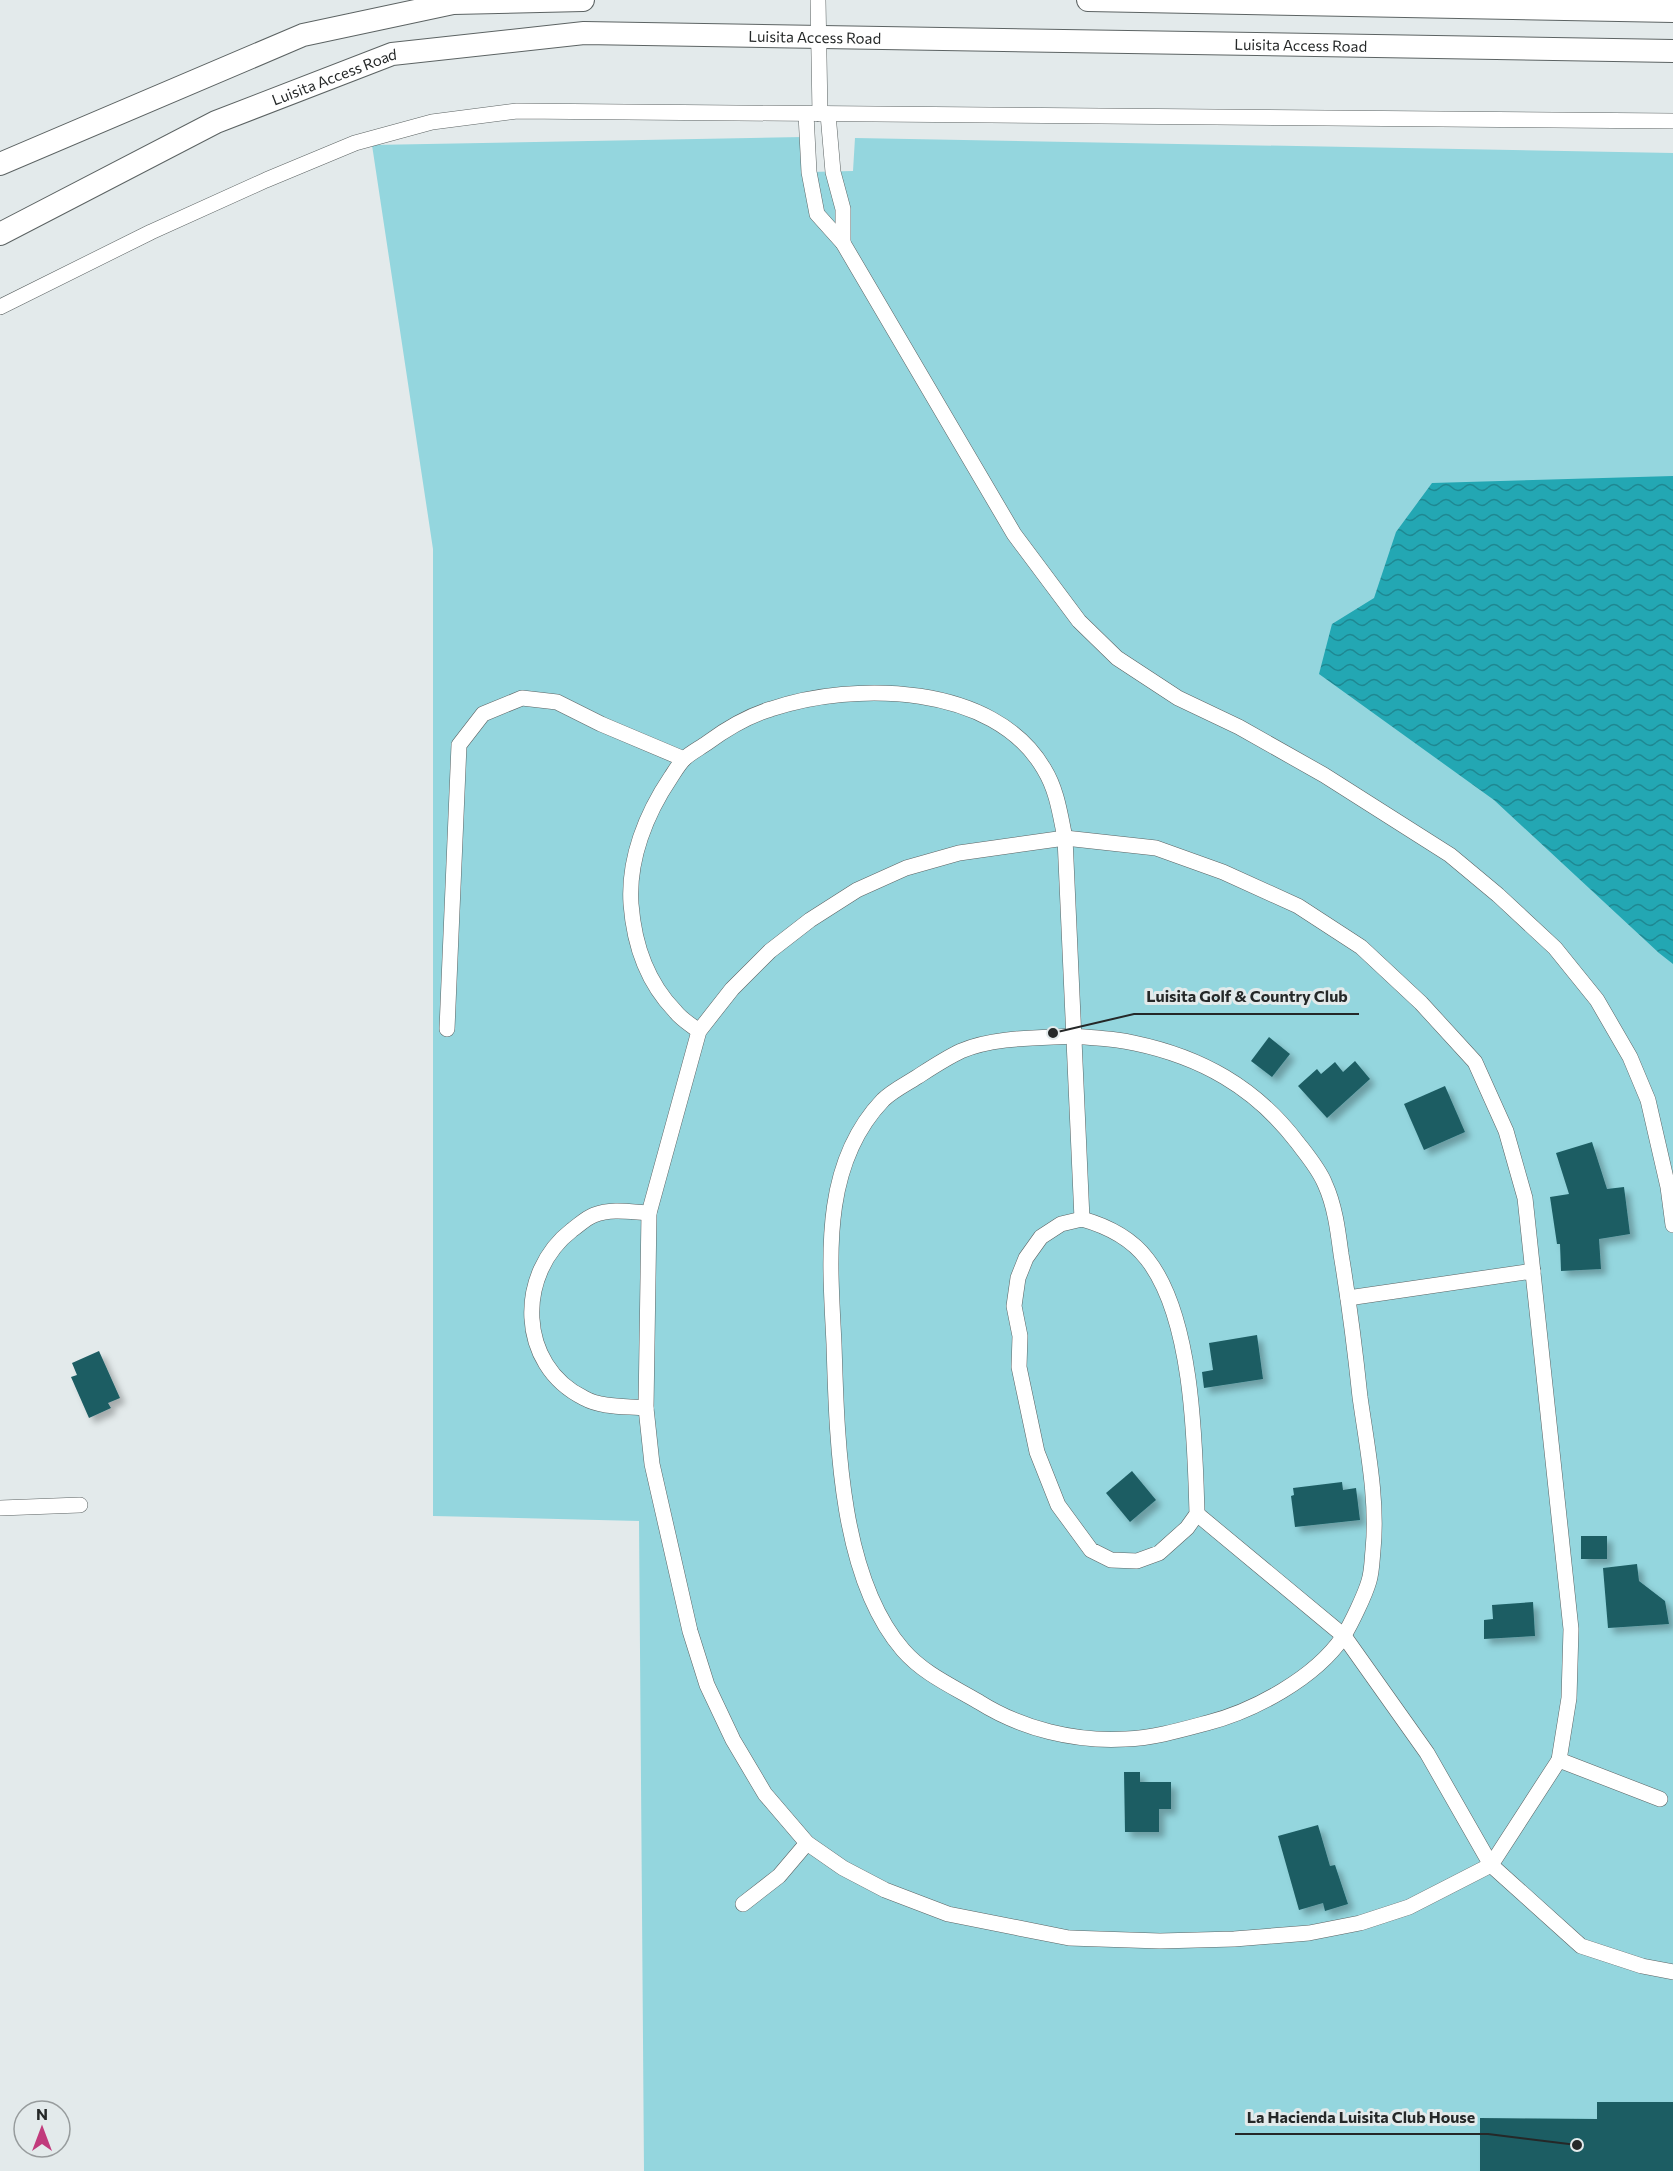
<svg xmlns="http://www.w3.org/2000/svg" width="1673" height="2171" font-family="Commissioner,sans-serif">
<defs>
<pattern id="water-waves" width="16" height="10" patternUnits="userSpaceOnUse" patternTransform="scale(1.5)"><rect width="16" height="10" fill="#23a7b3"/><path d="M0 5q4-4 8 0t8 0" fill="none" stroke="#1e8892"/></pattern>
<filter id="shadow"><feDropShadow dx="5.5" dy="5.5" stdDeviation="3" flood-color="#0004"/></filter>
</defs>
<rect width="100%" height="100%" fill="#e3eaeb"/>
<path fill="#94d6de" d="M803,137L809,172L853,171L855,138L1673,153V2171H644L639,1521L433,1516V549L372,145Z"/>
<path fill="url(#water-waves)" d="M1673,476V964L1659,953L1494,800L1319,674L1332,624L1374,598L1396,532L1432,483Z"/>
<g fill="#1c5d63" filter="url(#shadow)">
<path d="M1269,1037L1290,1054L1272,1077L1251,1061Z"/>
<path d="M1355,1061L1370,1079L1327,1118L1298,1086L1317,1069L1321,1074L1335,1062L1343,1072Z"/>
<path d="M1445,1086L1465,1132L1424,1150L1404,1104Z"/>
<path d="M1592,1142L1607,1189L1624,1187L1630,1234L1599,1239L1601,1269L1561,1271L1560,1244H1557L1550,1197L1569,1194L1556,1153Z"/>
<path d="M1257,1335L1263,1379L1204,1388L1202,1372L1213,1370L1209,1343Z"/>
<path d="M99,1351L120,1398L108,1403L111,1408L89,1418L71,1377L77,1375L72,1363Z"/>
<path d="M1132,1471L1156,1500L1130,1522L1106,1493Z"/>
<path d="M1342,1482L1343,1490L1356,1488L1360,1520L1295,1527L1291,1496L1294,1495L1293,1488Z"/>
<rect x="1581" y="1536" width="26" height="23"/>
<path d="M1637,1564L1639,1581L1665,1601L1669,1624L1608,1628L1603,1568Z"/>
<path d="M1533,1602L1535,1636L1484,1639V1620L1493,1619L1492,1605Z"/>
<path d="M1124,1772H1140V1782H1171V1809H1159V1832H1125Z"/>
<path d="M1318,1825L1330,1866L1335,1865L1348,1904L1325,1911L1323,1903L1299,1910L1278,1836Z"/>
<path d="M1597,2102H1673V2171H1480V2118L1597,2119Z"/>
</g>
<g fill="none" stroke-linecap="round" stroke-linejoin="round">
<g stroke="#5c6363" stroke-width="16">
<g id="minor">
<path d="M818,0L820,114"/>
<path d="M806,114L809,172L817,214L843,243L1014,534L1079,621L1117,658L1178,698L1239,727L1324,775L1450,855L1498,895L1555,948L1597,1000L1630,1057L1648,1100L1668,1187L1673,1225"/>
<path d="M828,114L833,172L843,209V243"/>
<path d="M0,307L151,232L266,180L355,143L432,122L517,111L1673,121"/>
<path d="M1065,838L1156,848L1223,872L1298,906L1361,947L1421,1003L1475,1062L1506,1131L1525,1198L1571,1629L1569,1698L1559,1760L1491,1865L1409,1907L1360,1923L1309,1933L1234,1939L1160,1941L1069,1938L948,1914L885,1890L843,1868L807,1843L765,1794L733,1740L707,1685L690,1631L652,1464L646,1408L649,1213L699,1031L732,989L770,951L810,920L857,890L906,868L959,853Z"/>
<path d="M447,1029L459,745L483,714L522,698L557,702L601,724L684,759"/>
<path d="M699,1031C691,1025 681,1019 675,1011C647,982 634,944 631,904C628,859 646,814 671,777C675,771 679,764 684,759C690,753 700,748 707,743C726,729 748,716 771,709C854,681 994,683 1044,769C1057,790 1060,814 1065,838L1082,1219"/>
<path d="M1073,1036C1093,1038 1114,1038 1134,1043C1201,1057 1255,1087 1297,1142C1307,1155 1319,1169 1325,1184C1335,1206 1338,1231 1341,1254C1349,1302 1355,1349 1360,1397C1367,1447 1378,1500 1373,1550C1372,1560 1372,1571 1369,1581C1365,1595 1351,1624 1343,1637C1315,1678 1254,1711 1207,1723C1181,1730 1153,1738 1126,1739C1075,1742 1022,1729 979,1702C952,1686 924,1674 903,1650C839,1576 837,1438 834,1344C830,1260 820,1166 883,1100C892,1091 906,1084 917,1077C931,1068 946,1058 961,1051C993,1037 1038,1038 1073,1036Z"/>
<path d="M1082,1219C1107,1226 1131,1238 1147,1259C1193,1317 1195,1443 1197,1514L1187,1528L1159,1553L1137,1561L1111,1560L1091,1550L1058,1505L1037,1452L1019,1367L1020,1336L1014,1306L1018,1278L1026,1258L1041,1237L1061,1224Z"/>
<path d="M1348,1298L1533,1271"/>
<path d="M646,1408C626,1406 602,1408 584,1398C517,1365 516,1273 572,1230C579,1225 586,1218 594,1215C612,1208 631,1212 649,1213"/>
<path d="M0,1508L80,1505"/>
<path d="M1197,1514L1344,1636L1427,1753L1491,1865L1581,1946L1642,1966L1673,1972"/>
<path d="M1559,1760L1660,1799"/>
<path d="M743,1904L779,1876L807,1843"/>
</g>
</g>
<g stroke="#5c6363" stroke-width="24">
<g id="secondary">
<path d="M1088,0L1673,11"/>
<path d="M0,164L303,35L453,3L583,0"/>
<path id="s1" d="M0,234L216,122L392,54L584,33L1673,51"/>
</g>
</g>
<use href="#minor" stroke="#fff" stroke-width="15"/>
<use href="#secondary" stroke="#fff" stroke-width="22"/>
</g>
<g text-anchor="middle" dominant-baseline="central" stroke-width="6" stroke-linejoin="round" paint-order="stroke">
<g font-size="15" fill="#252828" stroke="#e3eaeb">
<text stroke="none"><textPath href="#s1" startOffset="856">Luisita Access Road</textPath></text>
<text stroke="none"><textPath href="#s1" startOffset="1342">Luisita Access Road</textPath></text>
<text stroke="none"><textPath href="#s1" startOffset="370">Luisita Access Road</textPath></text>
</g>
</g>
<path fill="none" stroke="#252828" stroke-width="2" d="M1053 1033L1134 1014H1359M1577 2145L1488 2134H1235"/>
<g fill="#252828" stroke="#e3eaeb" stroke-width="2">
<circle cx="1053" cy="1033" r="6"/>
<circle cx="1577" cy="2145" r="6"/>
</g>
<g font-size="16" text-anchor="middle" font-weight="bold" fill="#252828" stroke="#e3eaeb" stroke-width="6" stroke-linejoin="round" paint-order="stroke">
<text x="1247" y="1002">Luisita Golf &amp; Country Club</text>
<text x="1361" y="2123">La Hacienda Luisita Club House</text>
</g>
<g transform="translate(42 2129)"><circle r="28" fill="#e3eaeb" stroke="#979c9d" stroke-width="1.5"/>
<path d="M0-4.5L10 22L0 15L-10 22Z" fill="#c13b7c"/>
<text y="-9" font-size="16" font-weight="bold" text-anchor="middle" fill="#252828">N</text>
</g>
</svg>
